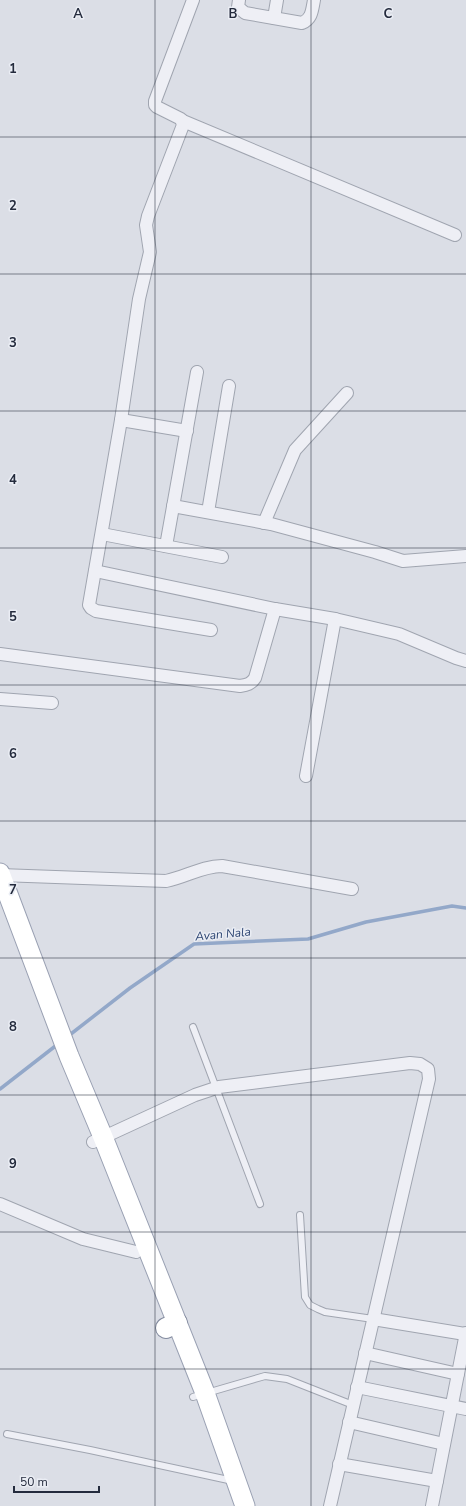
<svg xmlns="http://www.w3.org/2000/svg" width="466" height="1506" font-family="'Nunito Sans',sans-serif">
<rect width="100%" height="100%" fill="#dbdee6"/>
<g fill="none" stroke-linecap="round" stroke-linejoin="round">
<g stroke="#93a8c9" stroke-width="3.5">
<path d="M67,1037L130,988L194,944L308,939L366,922L452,906L466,908"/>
<path d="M0,1089L58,1044"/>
</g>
<g stroke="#a0a5b0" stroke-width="8">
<g id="service">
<path d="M193,1027L260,1204"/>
<path d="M300,1215L305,1297L310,1305L318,1309L325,1312L373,1319"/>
<path d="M193,1397L265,1376L287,1379L353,1405"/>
<path d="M7,1434L90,1450L233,1481"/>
</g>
</g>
<g stroke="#a0a5b0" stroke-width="14">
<g id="minor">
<path d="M193,0L155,101V105L157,107L181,119L183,125L148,216L146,225L150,252L139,299L121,420L89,605L91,608L96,611L211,630"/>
<path d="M239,0L238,7L245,13L302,23C312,19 312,10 314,0"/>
<path d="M274,18L277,0"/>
<path d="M183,121L455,235"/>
<path d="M121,420L187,431"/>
<path d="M173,506L271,524L375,552L403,561L466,556"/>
<path d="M208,512L229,386"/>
<path d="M264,523L295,450L347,393"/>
<path d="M102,534L222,557"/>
<path d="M166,546L197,372"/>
<path d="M95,571L275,609L335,619L399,634L456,658L466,661"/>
<path d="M0,654L240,686C247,685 251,684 255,678L275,609"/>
<path d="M0,699L52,703"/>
<path d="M306,776L335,619"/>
<path d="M0,875L166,881C186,877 202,866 222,866L352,889"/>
<path d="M93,1142L195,1095L219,1087L410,1063L420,1064L428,1069L429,1079L330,1506"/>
<path d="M0,1204L83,1239L136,1252"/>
<path d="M373,1319L465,1334"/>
<path d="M365,1353L458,1374"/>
<path d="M357,1387L466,1409"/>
<path d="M349,1422L444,1444"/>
<path d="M339,1464L437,1481"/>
<path d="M432,1506L466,1333"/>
</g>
</g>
<g stroke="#9aa1b3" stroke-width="21">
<path id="primary" d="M0,873L69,1056L103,1137L205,1393L245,1506"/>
</g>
<g stroke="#828a9e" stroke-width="22">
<path id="trunk" d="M166,1328L177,1323"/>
</g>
<use href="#service" stroke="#eeeff5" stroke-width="6"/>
<use href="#minor" stroke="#eeeff5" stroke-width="12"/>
<use href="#primary" stroke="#fff" stroke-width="19"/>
<use href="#trunk" stroke="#fff" stroke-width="20"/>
</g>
<path fill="none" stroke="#242b3d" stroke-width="1" stroke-opacity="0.55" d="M155,0V1506M311,0V1506M0,137H466M0,274H466M0,411H466M0,548H466M0,685H466M0,821H466M0,958H466M0,1095H466M0,1232H466M0,1369H466"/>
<g text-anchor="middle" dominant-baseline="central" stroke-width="3" stroke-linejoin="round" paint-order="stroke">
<g font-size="12" font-style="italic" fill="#2d4572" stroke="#eaedf4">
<text transform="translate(223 934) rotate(-5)">Avan Nala</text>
</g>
</g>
<g font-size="13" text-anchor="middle" font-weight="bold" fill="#242b3d" stroke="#eaedf4" stroke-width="3" stroke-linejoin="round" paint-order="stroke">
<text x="78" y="18">A</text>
<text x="233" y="18">B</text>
<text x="388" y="18">C</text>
<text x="13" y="73">1</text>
<text x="13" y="210">2</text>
<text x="13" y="347">3</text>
<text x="13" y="484">4</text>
<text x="13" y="621">5</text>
<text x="13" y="758">6</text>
<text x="13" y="894">7</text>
<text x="13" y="1031">8</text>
<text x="13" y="1168">9</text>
</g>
<path d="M14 1486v6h85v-6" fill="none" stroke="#242b3d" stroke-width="2"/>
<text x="20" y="1486" font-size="12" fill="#242b3d" stroke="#eaedf4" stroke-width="3" paint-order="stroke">50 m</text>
</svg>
